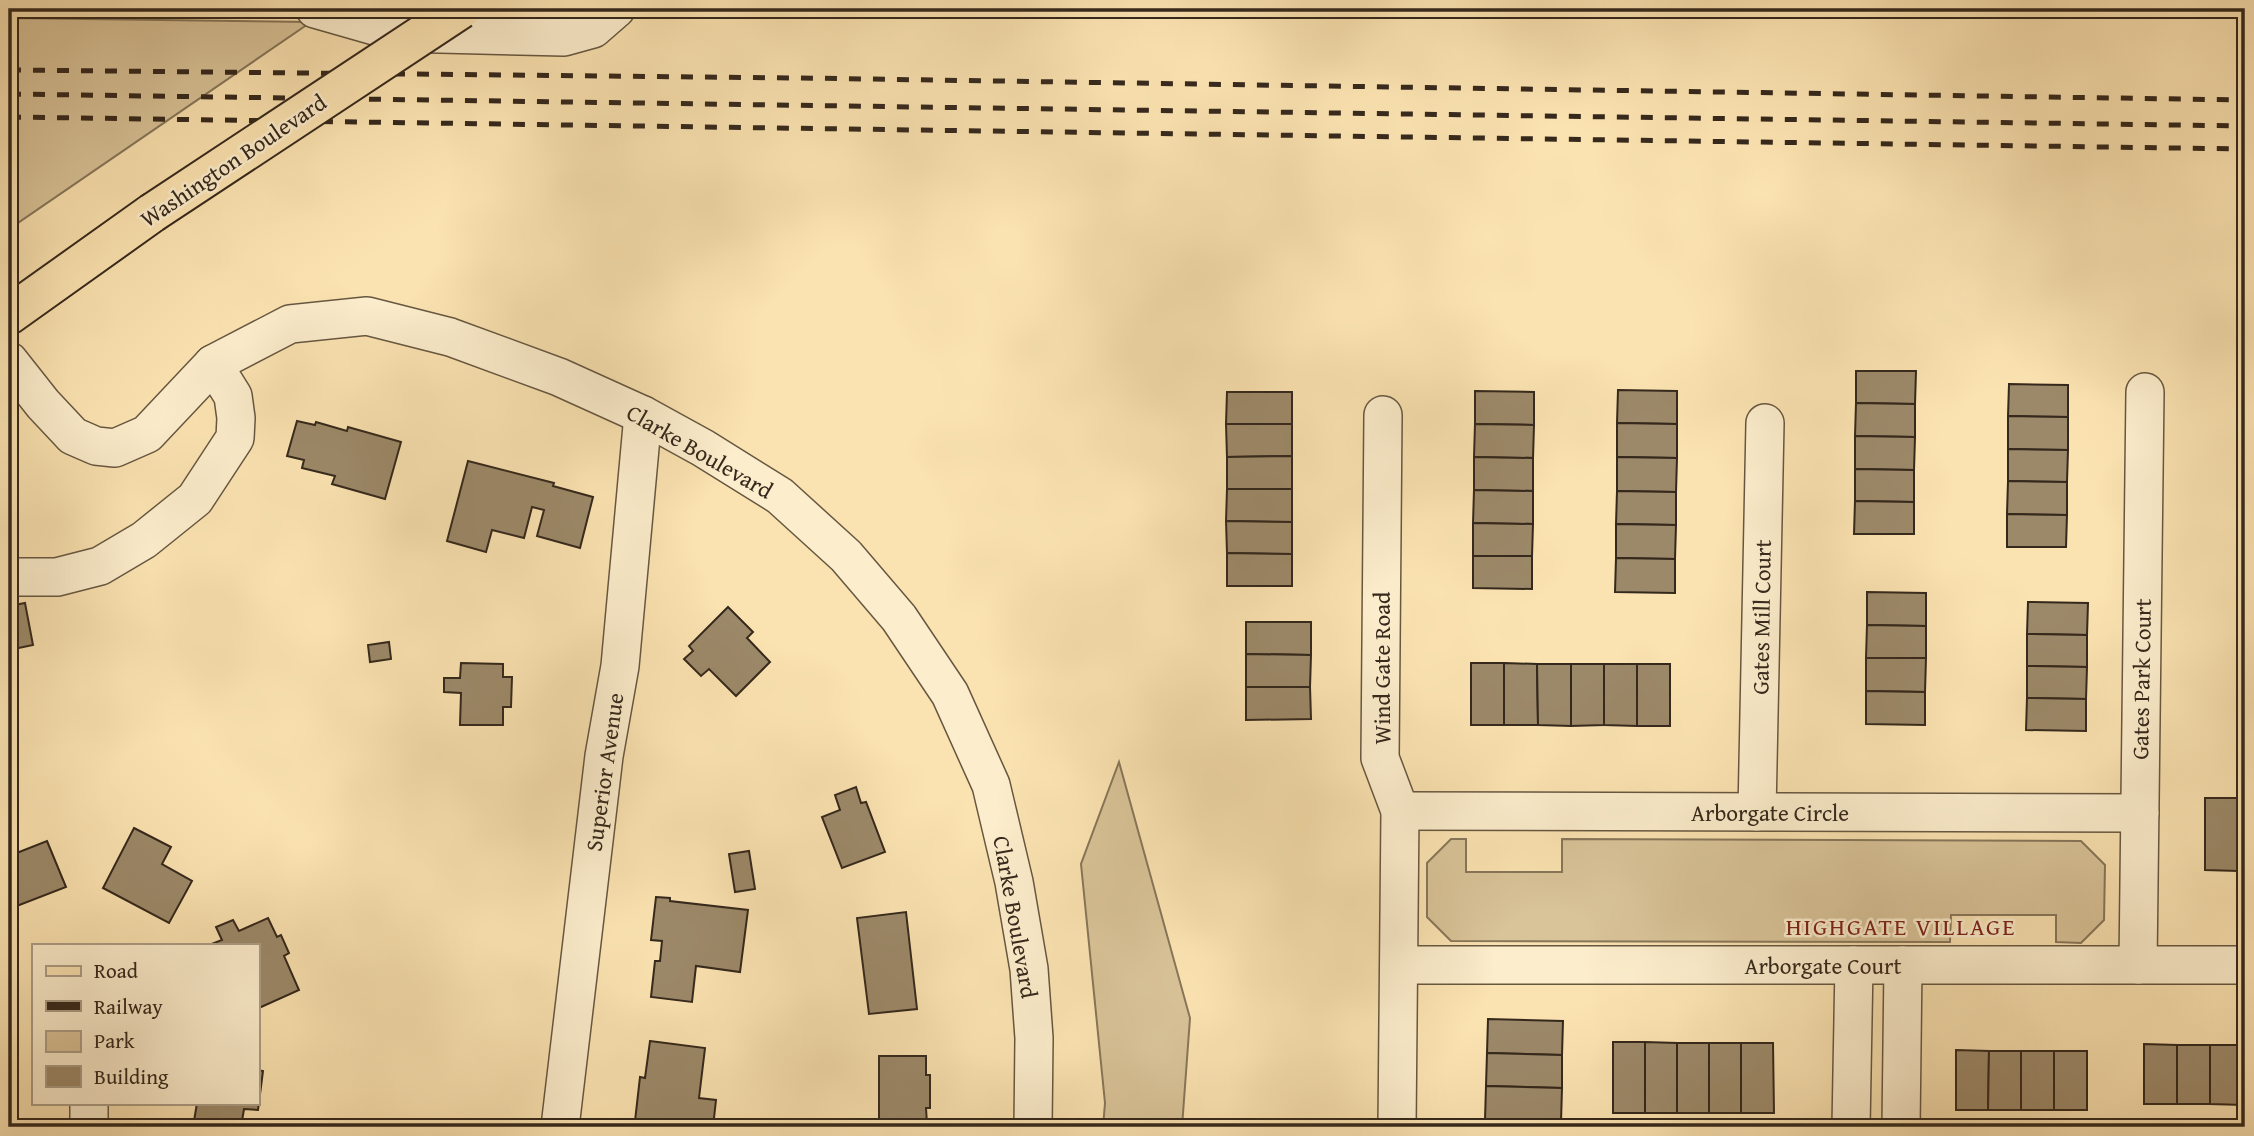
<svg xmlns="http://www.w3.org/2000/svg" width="2254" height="1136" font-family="'Gentium Book Plus',serif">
<rect width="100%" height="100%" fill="#fbe3b1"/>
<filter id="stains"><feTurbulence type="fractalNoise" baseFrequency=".00286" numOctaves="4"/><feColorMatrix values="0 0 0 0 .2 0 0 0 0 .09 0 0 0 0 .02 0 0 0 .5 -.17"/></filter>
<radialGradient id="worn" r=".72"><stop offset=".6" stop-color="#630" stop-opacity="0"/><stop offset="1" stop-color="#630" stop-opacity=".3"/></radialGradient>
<g fill="#d9c398" stroke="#87765a" stroke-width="2">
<path d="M9,18L311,22L9,229Z"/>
<path d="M1119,762L1190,1018L1182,1127H1103L1105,1103L1081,864Z"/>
<path d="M1451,839H1466V872H1562V839L2081,841L2105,865L2104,920L2081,943L2056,942V915H1951L1950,942L1451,941L1427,917V863Z"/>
</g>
<g fill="#9c8969" stroke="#35281c" stroke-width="2">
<path d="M2239,349H2245V382H2238Z"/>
<path d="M1856,371H1916L1915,404L1856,403Z"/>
<path d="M2238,382H2245V415L2238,414Z"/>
<path d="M2009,384L2068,385V417L2008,416Z"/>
<path d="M1618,390L1677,391V424L1617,423Z"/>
<path d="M1475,391L1534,392V425L1475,424Z"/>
<path d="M1227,392H1292V424H1226Z"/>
<path d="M1856,403L1915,404V437L1855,436Z"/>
<path d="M2238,414L2245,415V448H2238Z"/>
<path d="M2008,416L2068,417V450L2008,449Z"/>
<path d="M297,421L315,425L316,422L347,431L348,427L401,442L385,499L332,484L335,476L302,468L304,460L287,456Z"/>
<path d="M1617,423L1677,424V458L1617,457Z"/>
<path d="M1226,424H1292V456L1227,457Z"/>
<path d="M1475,424L1534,425L1533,458L1474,457Z"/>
<path d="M1855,436L1915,437L1914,470L1855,469Z"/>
<path d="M2238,448H2245V480H2237Z"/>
<path d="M2008,449L2068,450L2067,482L2008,481Z"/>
<path d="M1292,456V489H1227V457Z"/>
<path d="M1474,457L1533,458V491L1474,490Z"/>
<path d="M1617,457L1677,458L1676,492L1617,491Z"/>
<path d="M468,461L554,483L553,486L593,497L580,548L537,536L544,510L532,507L524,538L492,530L486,552L447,541Z"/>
<path d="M1855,469L1914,470V502L1855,501Z"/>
<rect x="2237" y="480" width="8" height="33"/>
<path d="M2008,481L2067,482V515L2007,514Z"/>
<path d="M1227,489H1292V522L1226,521Z"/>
<path d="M1474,490L1533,491V524L1473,523Z"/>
<path d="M1617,491L1676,492V525L1616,524Z"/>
<path d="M1855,501L1914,502V534H1854Z"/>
<path d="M2007,514L2067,515L2066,547H2007Z"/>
<path d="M1226,521L1292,522V554L1227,553Z"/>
<path d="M1473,523L1533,524L1532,556H1473Z"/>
<path d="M1616,524L1676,525L1675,559L1616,558Z"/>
<path d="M1227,553L1292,554V586H1227Z"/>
<rect x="2242" y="553" width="3" height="38"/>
<path d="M1473,556H1532V589L1473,588Z"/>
<path d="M1616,558L1675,559V593L1615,592Z"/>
<rect x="2242" y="591" width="3" height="38"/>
<path d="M1867,592L1926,593V626L1867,625Z"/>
<path d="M2028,602L2088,603L2087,635L2027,634Z"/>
<path d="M25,603L33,645L9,650V606Z"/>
<path d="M728,607L753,632L747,638L770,662L736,696L709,669L701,676L684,659L693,651L689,646Z"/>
<path d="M1246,622H1311V655L1246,654Z"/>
<path d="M1867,625L1926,626V658H1866Z"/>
<path d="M2242,629H2245V667H2241Z"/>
<path d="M2027,634L2087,635V667L2027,666Z"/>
<path d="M389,642L391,659L370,662L368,645Z"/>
<path d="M1246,654L1311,655L1310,687H1246Z"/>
<path d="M1866,658H1926L1925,692L1866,691Z"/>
<path d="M461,663L503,664V677H512L511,707H503V725H460L461,693L444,692V678H460Z"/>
<rect x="1471" y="663" width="33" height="62"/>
<path d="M1504,663L1537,664L1538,725H1504Z"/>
<path d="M1537,664H1571V726L1538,725Z"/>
<path d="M1571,664H1604V725L1571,726Z"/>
<path d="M1604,664H1637V726L1604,725Z"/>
<rect x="1637" y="664" width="33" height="62"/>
<path d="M2027,666L2087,667L2086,699L2027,698Z"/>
<rect x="2241" y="667" width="4" height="38"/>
<path d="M1246,687H1310L1311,719L1246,720Z"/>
<path d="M1866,691L1925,692V725L1866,724Z"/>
<path d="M2027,698L2086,699V731L2026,730Z"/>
<path d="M856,787L861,803L866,802L885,852L842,868L822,817L840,810L835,795Z"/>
<path d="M2205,798H2239L2238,871L2205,870Z"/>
<path d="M2239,798H2245V871H2238Z"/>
<path d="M134,828L171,847L162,864L192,881L169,923L103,888Z"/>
<path d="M47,841L66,887L9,909V856Z"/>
<path d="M749,851L755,889L735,892L729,854Z"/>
<path d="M656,897L670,898V901L748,910L740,972L696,966L692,1002L651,997L655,961H660L662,941L651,940Z"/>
<path d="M906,912L917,1009L869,1014L857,918Z"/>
<path d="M268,918L277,937L281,935L289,953L284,956L299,990L259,1008L257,1005V945H209L222,940L216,927L233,920L239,931Z"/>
<path d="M1488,1019L1563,1021L1562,1055L1487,1053Z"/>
<path d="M650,1041L705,1048L699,1098L716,1100L713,1127H686L635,1121L640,1077L645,1078Z"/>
<rect x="1613" y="1042" width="32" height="71"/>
<path d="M1645,1042L1677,1043V1113H1645Z"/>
<rect x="1677" y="1043" width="32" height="70"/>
<rect x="1709" y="1043" width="32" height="70"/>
<path d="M1741,1043H1773L1774,1113H1741Z"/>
<path d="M2144,1044L2177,1045V1104H2144Z"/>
<rect x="2177" y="1045" width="33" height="59"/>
<path d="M2210,1045H2244V1105L2210,1104Z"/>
<path d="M2244,1045H2245V1104L2244,1105Z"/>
<path d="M1956,1050L1989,1051L1988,1110H1956Z"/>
<path d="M1989,1051H2021V1110H1988Z"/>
<rect x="2021" y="1051" width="33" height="59"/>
<rect x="2054" y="1051" width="33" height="59"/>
<path d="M1487,1053L1562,1055V1088L1486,1086Z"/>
<path d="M879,1056H926V1075H930V1108H926L927,1124H879Z"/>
<path d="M257,1070L263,1071L258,1110L244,1109L241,1127H193L197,1103H257Z"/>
<path d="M1486,1086L1562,1088L1561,1122L1485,1120Z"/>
<path d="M1485,1120L1561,1122V1127H1485Z"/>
</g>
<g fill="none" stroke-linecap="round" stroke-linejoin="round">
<g stroke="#665741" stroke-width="40">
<g id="minor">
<path d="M315,9L399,33L564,37L593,29L616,9"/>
<path d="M9,361L43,404L73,436L96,446L115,448L147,434L213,364L290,324L367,316L450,337L559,377L643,415L703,448L780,496L846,556L899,618L950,694L991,785L1014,882L1029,969L1034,1038L1033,1127"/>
<path d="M1383,415L1380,758L1400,811L1397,1127"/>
<path d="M9,577H57L100,566L144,540L195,499L235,438L236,418L233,396L213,364"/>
<path d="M1400,811L2140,813"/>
<path d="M1757,812L1765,423"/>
<path d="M1400,965H2245"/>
<path d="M2138,965L2145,392"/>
<path d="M89,1127V1103"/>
<path d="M560,1127L604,756L620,666L643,415"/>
<path d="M1851,1127L1854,965"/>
<path d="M1901,1127L1903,965"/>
</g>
</g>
<g stroke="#35281c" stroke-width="42">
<path id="major" d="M9,315L152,213"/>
</g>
<use href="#minor" stroke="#fcedcc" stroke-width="37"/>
<use href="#major" stroke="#fbe3b1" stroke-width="38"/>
<g stroke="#35281c" stroke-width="5" stroke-dasharray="12 12" stroke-linecap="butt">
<path d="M9,70L801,78L2245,100"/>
<path d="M9,94L2245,126"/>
<path d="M9,117L2245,149"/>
</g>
<g stroke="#35281c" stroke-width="42" stroke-linecap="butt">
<path id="major-bridge" d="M152,213L461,9"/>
</g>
<use href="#major-bridge" stroke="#fbe3b1" stroke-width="38"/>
</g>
<g text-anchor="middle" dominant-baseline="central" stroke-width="5" stroke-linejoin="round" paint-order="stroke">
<g font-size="23" fill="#35281c" stroke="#fcedcc">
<text transform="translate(233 160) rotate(-34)">Washington Boulevard</text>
<text transform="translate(700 451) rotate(30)">Clarke Boulevard</text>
<text transform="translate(1761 617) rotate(-89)">Gates Mill Court</text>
<text transform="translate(1381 668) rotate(-90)">Wind Gate Road</text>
<text transform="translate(2141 679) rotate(-89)">Gates Park Court</text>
<text transform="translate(604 772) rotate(-82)">Superior Avenue</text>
<text x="1770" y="812">Arborgate Circle</text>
<text transform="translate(1016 917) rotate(80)">Clarke Boulevard</text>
<text x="1823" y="965">Arborgate Court</text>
</g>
<g font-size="24" letter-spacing="2" fill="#7a1f14" stroke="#fcedcc">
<text x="1901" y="926">HIGHGATE VILLAGE</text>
</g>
</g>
<rect width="2254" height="1136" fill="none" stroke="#fbe3b1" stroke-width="35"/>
<rect x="10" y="10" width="2233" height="1115" fill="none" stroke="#35281c" stroke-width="3.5"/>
<rect x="18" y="18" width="2219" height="1101" fill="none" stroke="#35281c" stroke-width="2"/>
<rect x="32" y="944" width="228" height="161" fill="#fcedcc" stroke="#ac9e86" stroke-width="2"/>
<rect x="46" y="966" width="35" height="10" fill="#fbe3b1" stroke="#ac9e86" stroke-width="2"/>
<text x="94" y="978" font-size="21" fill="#35281c">Road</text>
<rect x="46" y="1001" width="35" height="10" fill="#35281c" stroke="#ac9e86" stroke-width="2"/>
<text x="94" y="1014" font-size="21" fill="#35281c">Railway</text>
<rect x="46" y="1031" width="35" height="21" fill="#d9c398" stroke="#ac9e86" stroke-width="2"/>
<text x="94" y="1048" font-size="21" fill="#35281c">Park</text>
<rect x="46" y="1066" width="35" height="21" fill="#9c8969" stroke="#ac9e86" stroke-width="2"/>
<text x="94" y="1084" font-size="21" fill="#35281c">Building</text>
<rect width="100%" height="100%" filter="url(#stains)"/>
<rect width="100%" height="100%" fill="url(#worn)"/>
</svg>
